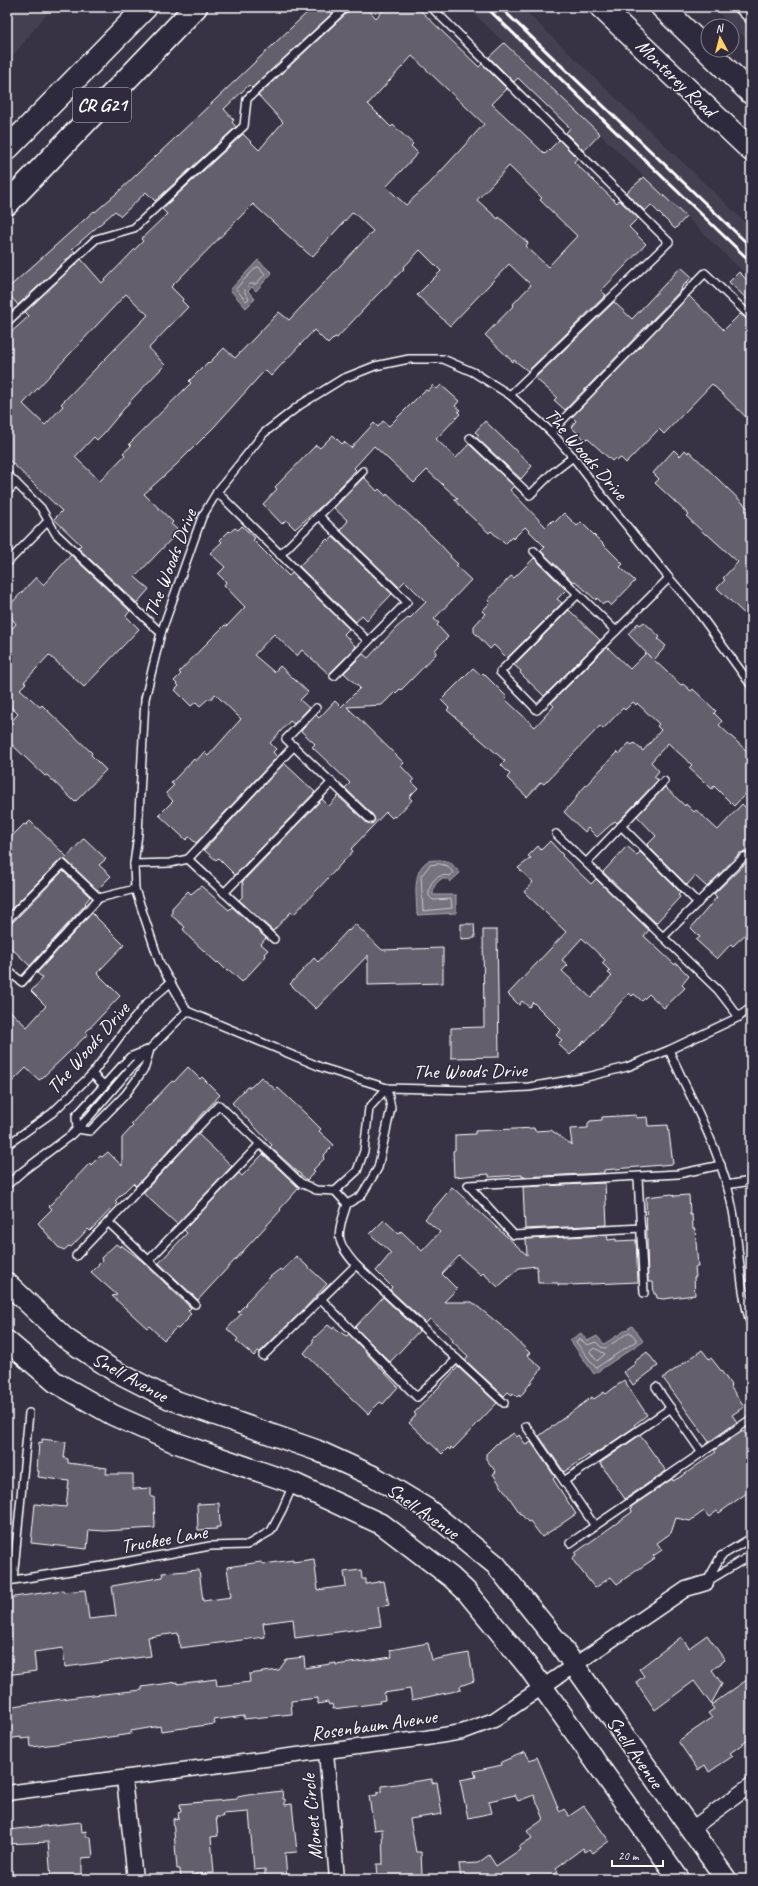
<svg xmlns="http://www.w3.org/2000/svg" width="758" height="1886" font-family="Caveat,sans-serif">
<rect width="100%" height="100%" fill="#373345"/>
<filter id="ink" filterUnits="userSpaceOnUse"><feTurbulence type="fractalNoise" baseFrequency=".025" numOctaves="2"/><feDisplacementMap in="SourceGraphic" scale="8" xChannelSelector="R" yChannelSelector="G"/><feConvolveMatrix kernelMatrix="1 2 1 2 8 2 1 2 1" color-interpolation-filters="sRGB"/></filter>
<g filter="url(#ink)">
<g fill="#444051">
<path d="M7,7H52L7,63Z"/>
<path d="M467,7H521L751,228V279Z"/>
<path d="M712,7H751V43Z"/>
</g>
<g fill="#76737f" stroke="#adabb2">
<path d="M258,260L272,273L256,291L252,287L248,291L255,299L246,308L230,290Z"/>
<path d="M441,860L450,862L460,873L450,882L447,879H441C435,884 433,887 433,895H456V913L417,915C417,899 411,871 428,861C431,860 437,860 441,860Z"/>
<path d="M632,1326L643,1341L594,1374L570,1340L581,1333L587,1341L597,1336L604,1344Z"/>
</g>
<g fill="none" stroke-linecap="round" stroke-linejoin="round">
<g stroke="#c8c7cc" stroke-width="1">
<path d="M257,267H259L265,274L256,284H250L245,289V293L249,299L246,301L236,289Z"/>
<path d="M440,864L448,866L453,873L450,876C437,873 428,882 429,896L433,900L451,899L452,908L423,911L421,876L430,865Z"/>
<path d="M630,1332L636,1339V1341L596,1368L576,1342L580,1339L587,1345L596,1342L601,1347L605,1348Z"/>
<path d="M595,1348L605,1354L597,1361L590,1352Z"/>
</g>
</g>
<g fill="#635f6d" stroke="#fff" fill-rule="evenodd">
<path d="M313,7H339L252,88L249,85L224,109L234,120L232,122L236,127L155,201L146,192L121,216L115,211L72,249L75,252L18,305L7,292V289L94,211L95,212L117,193Z"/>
<path d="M351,7H366L376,18L386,7H417L479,67L482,64L507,89L492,104L545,154L559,140L577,158L574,162L617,203L619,200L638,218L629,227L646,244L601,291L606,295L528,371L514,360L513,362L485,335L514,305L513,304L531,285L509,264L450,326L417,295L441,271L420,250L403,268L404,269L377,295L337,338L335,337L328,344L314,330L271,376L265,370L214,427L176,465L144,494L173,522L171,524L179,531L135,577L149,589L137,603L78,548L81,545L54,519L62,511L7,458V336L29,316L25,312L81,259L102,283L143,241L141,239L167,214L162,209L243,134L259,150L283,122L258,95L349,11ZM412,56L484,124L430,183L406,205L386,187L418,153L411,146L413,144L393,125L391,127L368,104ZM509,166L542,198L540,200L577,236L548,267L526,246L528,243L499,217L498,219L477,200ZM253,204L312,257L353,212L373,231L289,320L279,312L235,358L224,348L209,363L208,362L189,381L191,383L129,444L131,446L123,453L125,455L100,481L75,457L94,437L97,440L104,433L132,399L165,365L149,348L188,307L182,301L183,299L171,287ZM126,294L148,315L61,404L63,406L45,425L23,404Z"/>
<path d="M504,43L600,134L584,151L566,133L570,128L518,78L514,82L489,57Z"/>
<path d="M644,177L686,217L675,229L651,205L645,211L626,193Z"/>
<path d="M681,267L692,277L681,288L682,289L565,410L554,400L557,397L535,378L614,302L632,319Z"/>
<path d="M739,272L751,284V303L729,282Z"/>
<path d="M689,296L724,330L740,314L751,322V422L712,384L664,434L659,429L626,463L621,458L617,460L615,458L612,461L587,438L585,440L571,427L576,421L572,417Z"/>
<path d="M433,385L437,389L441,385L459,401L455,406L460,410L458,412L460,414L436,439L456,458L469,444L514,486L510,490L546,527L553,520L555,522L564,513L577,526L581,522L623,564L620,567L635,581L611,606L607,602L603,604L597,598L596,600L575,581L573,582L541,551L545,547L525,527L513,539L512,537L505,544L491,531L489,533L465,511L454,499H458L427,470L414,483L374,446L354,468L356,470L327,501L295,529L286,520L282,524L263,504L277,489L275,487L316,445L320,448L333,435L342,444L344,442L351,448L374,423L378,427L383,421L389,426L423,392L426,390L428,391Z"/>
<path d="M485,421L532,466L521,479L476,437L479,435L475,432Z"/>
<path d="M674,450L680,456L685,450L688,453L689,451L751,511V620L717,588L725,580L723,578L738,562L707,534L706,535L686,516L688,514L655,483L659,479L653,473Z"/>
<path d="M364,477L377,491L379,489L386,496L387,494L437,541L451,556L450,557L458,564L456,566L471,580L434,619L439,623L437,625L448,637L435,650L436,654L410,681L401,690L400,689L396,693L395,692L382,705L347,707L404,763L401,766L414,780L412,782L418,788L409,797L412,800L396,817L394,816L392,818L386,812L351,849L353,851L317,890L294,914L291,912L273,931L239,900L243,896V883L242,882L322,799L329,806L338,796L367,823L372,824L375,820L373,815L345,788L350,783L312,747L315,744L301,731L316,715L319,718L335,701L341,707L360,688L344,673L363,654L368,658L397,627L408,618L409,619L426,602L405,581L399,587L340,530L348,521L334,508Z"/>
<path d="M242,526L255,538L253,540L289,576L292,573L349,629L344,634L356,647L329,674L302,650L297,656L274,634L254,655L274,672L280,666L308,692L300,700L309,708L294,724L290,721L270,743L276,749L273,752L277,757L196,843L189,837L186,840L159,815L173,801L166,793L174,785L171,783L194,759L196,761L204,752L208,756L241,719L215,694L210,700L209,698L200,706L196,702L191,706L175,690L179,686L174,681L181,674L179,672L202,648L225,625L227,626L245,607L224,585L226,582L218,574L225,567L210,553L222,542L220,540L229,531L230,532L235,528L238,530Z"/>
<path d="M333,537L392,594L367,620L362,615L356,622L299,566L327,539L329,541Z"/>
<path d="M71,555L130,611L126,616L139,629L84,687L49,655L24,682L26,683L20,689L40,707L42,705L47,710L92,753L91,755L106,770L75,802L47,775L45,776L7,740V726L18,714L7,703V634L16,624L7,612V608L36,577L43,585Z"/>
<path d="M534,558L566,590L557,599L562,603L507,658L494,645L490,649L474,632V626L485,614L482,611L490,603L488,600L511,576L514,578Z"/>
<path d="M569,610L600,640L544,696L520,673L521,671L514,665Z"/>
<path d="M644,622L660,637L658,639L666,646L654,660L681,685L683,684L691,691L693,689L716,711L714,713L722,721L719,725L751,755V788L734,806L714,786L712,789L689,768L692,765L668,743L651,762L659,771L654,777L658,780L617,823L615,821L597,837L588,828L585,832L564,812L577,797L576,796L617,752L619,754L629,743L632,745L634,743L643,751L661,730L657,726L659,724L637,703L636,705L633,702L625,710L623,708L603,729L600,726L544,784L541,782L527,797L507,778L510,774L501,765L505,761L447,710L449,708L441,700L473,668L481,675L483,673L507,697L505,699L535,727L554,706L551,703L607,647L630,669L646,653L651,658L628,634L638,623L640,625Z"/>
<path d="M284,763L315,792L235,875L218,858L216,860L204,850Z"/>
<path d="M665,787L685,806L686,804L694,812L696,810L718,830L742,804L751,813V929L733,946L731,944L717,959L696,940L700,937L691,928L717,897L714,894L748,861L749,855L745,852L740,853L707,887L695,876L687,885L647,845L656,836L637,816Z"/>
<path d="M30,821L67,857L84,838L106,859L99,865L111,876L97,890L66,860L61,859L7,913V841L24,824L26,825Z"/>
<path d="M550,841L563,855L562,856L591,884L596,879L649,930L644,936L675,965L676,963L689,976L682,985L685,988L664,1008L649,994L642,1001L634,994L632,996L629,993L585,1042L584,1041L570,1055L558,1044L562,1040L556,1035L561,1030L533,1002L529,1007L522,1001L519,1005L508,994L566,932L524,892L533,882L518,868L531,858L528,856L538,846L541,850ZM582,938L605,960L602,963L610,971L608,973L612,976L591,998L562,971L568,965L562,960Z"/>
<path d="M627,846L637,855L640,852L680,892L678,894L680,897L656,923L603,872Z"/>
<path d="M63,871L90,897L85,903L86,904L84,906L30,966L7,944V925L11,924Z"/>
<path d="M201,886L229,910L232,907L266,938L261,944L268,950L264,954L266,956L242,982L228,969L227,971L218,962L217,963L190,938L183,929L185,927L172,916V908L188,891L191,894Z"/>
<path d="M92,913L124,945L97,973L120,996L86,1032L88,1034L42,1078L39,1080L26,1068L7,1087V1053L11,1049L7,1046V1008L27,1027L46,1006L31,991L43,978L37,973Z"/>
<path d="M355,924L382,950L443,948V983L368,985V955L316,1009L290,984L314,958L318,962L348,930L349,931Z"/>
<path d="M461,924H474L475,938L461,939Z"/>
<path d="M483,930H497L499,1057L451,1058V1028L484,1027Z"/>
<path d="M188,1067L200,1079L202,1077L220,1095L136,1186L133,1183L115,1201L117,1203L90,1231L88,1229L71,1247L69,1246L64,1250L58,1247L38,1223L52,1209L49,1206L90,1163L91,1165L100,1156L102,1157L108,1152L122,1166V1138L133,1126L131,1124L172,1081L174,1082Z"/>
<path d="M261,1077L276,1090L278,1088L306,1114L321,1129L319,1131L334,1145L323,1156L324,1159L313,1170L315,1171L307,1180L270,1147L272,1145L232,1103L247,1087H251Z"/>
<path d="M636,1115V1118L647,1117L648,1126L668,1125L673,1164L604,1170V1173L522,1177V1175L489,1177V1174L454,1177L453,1151L455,1150V1135L475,1134V1131L534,1128L535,1131L551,1130L572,1145L570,1129L588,1128V1123L590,1122V1121L602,1120V1117Z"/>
<path d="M198,1134L232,1166L177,1224L143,1193Z"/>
<path d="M263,1154L299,1188L280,1209L281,1210L198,1300L159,1263L187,1233L184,1230L239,1173L242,1176Z"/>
<path d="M605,1183L607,1225L525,1229L523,1187Z"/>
<path d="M452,1187L527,1255L526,1239L607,1235L608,1240L616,1239V1241L636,1240L638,1282L570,1285H558V1283H538L537,1266L519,1268L498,1287L483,1273L481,1275L459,1256L442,1274L457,1289L444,1302H472L504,1328L530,1353L527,1355L542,1368L520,1397L519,1395L517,1397L513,1393L512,1395L508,1392L504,1396L465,1360L468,1356L452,1341L453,1339L430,1319L426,1323L390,1290L392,1287L376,1271L391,1253L370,1234L384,1220L399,1234L401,1231L422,1251L440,1232L425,1219Z"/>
<path d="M672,1194L674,1196L689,1195L690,1215H692L693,1229H695L698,1267H695L696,1277H694L695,1295L663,1299L657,1298L656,1294H654L653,1282H648L646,1197Z"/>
<path d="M116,1244L120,1247L121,1245L142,1261L191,1308L188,1311L191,1314L187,1318L188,1319L178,1329L176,1328L164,1340L149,1326L147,1328L112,1296L117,1295L91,1272L102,1261L101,1258Z"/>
<path d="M296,1256L327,1284L306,1307L260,1352L258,1351L254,1356L236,1341L238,1339L227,1329L241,1314L238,1312L246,1304L245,1303L271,1276L280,1269L282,1271Z"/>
<path d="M383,1297L419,1331L390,1362L355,1327Z"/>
<path d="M328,1325L333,1329L334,1327L343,1334L347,1336L349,1334L398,1387L383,1404L380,1402L368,1414L304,1353L313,1342V1339Z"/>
<path d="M702,1350L709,1359L711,1358L722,1372L731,1385L730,1386L744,1407L732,1415L737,1422L709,1442L663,1378Z"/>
<path d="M647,1352L658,1366L633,1385L624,1372L635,1364L634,1362Z"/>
<path d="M458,1367L497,1403L453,1449L451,1447L450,1450L448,1448L442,1454L409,1423L416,1415L414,1413Z"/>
<path d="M624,1380L647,1415L634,1425L635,1427L590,1457L589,1455L564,1472L539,1436L592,1397L594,1399L604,1392L606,1394Z"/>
<path d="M743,1431L751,1441V1490L719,1513L717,1511L709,1517L704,1511L690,1521L676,1518L671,1533L657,1543L662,1550L653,1556L655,1558L617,1584L611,1577L595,1588L575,1563L572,1558L576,1555L575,1553L632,1512L631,1507L672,1479L673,1481L682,1476L716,1452L714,1450Z"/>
<path d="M514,1433L517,1437L519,1435L526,1445L531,1442L555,1477L553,1479L576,1514L542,1537L530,1521L528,1522L520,1513L499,1483L493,1474L496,1472L486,1459V1454L496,1444Z"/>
<path d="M640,1435L666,1471L625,1499L600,1463Z"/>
<path d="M42,1439L66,1442L64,1458L68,1459V1463L107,1468L106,1474H133V1489L151,1488V1497H154L155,1528L105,1531L89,1530L87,1549L31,1543L35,1504L66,1507L69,1481L38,1477L39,1471H37L39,1442L42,1443Z"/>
<path d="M219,1503L220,1527H216L217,1529L198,1530L197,1504Z"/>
<path d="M314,1559L318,1590L346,1586L344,1572L361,1570L362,1579H366V1584L384,1581L389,1605L378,1607L381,1626L295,1638L293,1619L263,1623L265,1637L180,1648L178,1633L148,1637L151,1656L65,1667L63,1648L34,1652L36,1671L7,1675V1598L63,1590V1592L85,1590L89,1619L116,1616L112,1586L163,1577L162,1573L199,1570L203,1601L231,1597L227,1567L261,1562L264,1564L293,1560V1562Z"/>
<path d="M707,1635L725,1660L712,1670L722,1684L711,1704L694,1681L655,1710L636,1682L644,1676L639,1669L681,1637L689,1648Z"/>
<path d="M428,1643L432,1660L469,1653L474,1681L460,1686L461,1690L412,1700L410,1689L384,1693L385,1700L379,1701L380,1703L333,1709L332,1704L329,1705L328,1702L318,1704V1698L291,1701L292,1714L244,1719V1716L214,1720L215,1724L161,1731L160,1726L131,1731V1734L81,1741L31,1747L30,1738L21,1739V1737L7,1739V1707L83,1696L142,1690V1687L177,1682V1684L216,1679L217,1686L250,1682L249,1674L279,1670L287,1659L304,1657L305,1668L336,1663V1665L392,1657L390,1650Z"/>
<path d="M751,1677V1738L730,1753L733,1756L709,1772L705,1765L698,1770L678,1741L712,1718L708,1713L714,1709L711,1705Z"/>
<path d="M525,1752L530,1760L537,1757L560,1812L564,1809L569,1816L584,1806L609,1841L593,1853L590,1849L585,1852L583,1848L556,1868L558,1872L548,1879H461L459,1864L478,1863L489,1855L496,1866L521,1849L519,1847L532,1838L527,1831L544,1819L534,1795L518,1801L515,1795L489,1801L492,1813L468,1818L460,1780L476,1777L474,1771L502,1765L501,1762Z"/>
<path d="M432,1779V1783L437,1782L442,1814L410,1819L416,1852H421L422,1875L409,1876V1879H378L377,1864H383L382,1829L374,1830L369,1796L377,1795V1793L382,1792V1786Z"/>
<path d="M282,1791L283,1799H285V1805L292,1804L297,1852L285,1853L287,1879H265V1869L254,1870L249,1812L222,1814L223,1817H216L218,1836L211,1837L214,1873L195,1874V1879H181L180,1869H177L173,1819L179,1818L178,1813L181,1812L180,1804L237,1799V1797L248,1795Z"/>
<path d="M81,1822L82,1832L86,1831V1837H91L93,1857L82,1858V1879H51L48,1842L7,1844V1830Z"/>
</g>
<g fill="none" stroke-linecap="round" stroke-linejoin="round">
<g stroke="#fff" stroke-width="10">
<g id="lane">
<path d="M431,7L669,242L510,395"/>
<path d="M737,7L751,21"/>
<path d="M7,322L96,239L134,228L244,126L247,99L346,7"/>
<path d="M551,432L705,273L751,317"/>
<path d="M470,438L530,495L551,474L573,457"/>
<path d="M7,474L41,508L56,534L161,633"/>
<path d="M7,492L16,483"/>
<path d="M217,492L368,641"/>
<path d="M319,516L407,602L334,676"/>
<path d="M534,551L616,631"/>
<path d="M280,555L363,471"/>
<path d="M7,563L48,521"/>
<path d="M578,594L500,672L537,710L669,578"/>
<path d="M751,685L696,609L669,578L601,494L573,457L551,432L510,395L473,372L443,359H409L375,366L342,379L300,405L264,433L217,492L202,517L161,633L145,699L138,834L134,864L135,889L160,964L187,1011L323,1068L387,1088L470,1090L529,1087L587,1077L627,1067L669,1050L739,1017L751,1007"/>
<path d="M316,708L286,739L370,819"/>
<path d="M621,826L698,903"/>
<path d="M556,834L718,990L739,1017"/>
<path d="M188,859L274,939"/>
<path d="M586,863L664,781"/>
<path d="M134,864L170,863L188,859L294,746"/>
<path d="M224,893L332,782"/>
<path d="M7,920L63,864L99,898"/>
<path d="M663,937L744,857"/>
<path d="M7,970L22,982L99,898L135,889"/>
<path d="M150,1049L145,1067L137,1079L125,1095L90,1131L77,1129L76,1116L130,1057Z"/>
<path d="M669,1050C692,1102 723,1154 733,1211C740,1248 739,1289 751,1325"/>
<path d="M92,1074L104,1085"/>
<path d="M387,1088L391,1108L378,1168L361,1196L347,1204C337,1235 334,1240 356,1265L504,1403"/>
<path d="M7,1145L52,1113L92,1074L123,1032L147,1003L171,982"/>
<path d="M638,1177L644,1293"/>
<path d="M7,1185L23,1171L71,1135L89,1117L133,1066L187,1011"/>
<path d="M726,1185L751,1181"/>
<path d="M335,1191L357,1171L364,1151L369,1108L387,1088"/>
<path d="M108,1222L195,1304"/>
<path d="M641,1228L514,1235L468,1185L678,1174L721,1165"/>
<path d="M76,1256L219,1105L301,1183L316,1190L335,1191L347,1204"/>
<path d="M149,1260L260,1144"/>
<path d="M321,1299L417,1397L457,1359"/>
<path d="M263,1356L356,1265"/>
<path d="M656,1387L702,1453"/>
<path d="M526,1426L595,1526"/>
<path d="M564,1481L671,1408"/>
<path d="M570,1543L751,1419"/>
<path d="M13,1580L29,1413"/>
<path d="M7,1581L109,1565L210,1546L247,1545L271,1531L282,1510L293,1485"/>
<path d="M708,1581L751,1555"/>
<path d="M706,1583L721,1556L751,1538"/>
</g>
</g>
<g stroke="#fff" stroke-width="17">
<g id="street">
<path d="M326,1752L337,1879"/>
<path d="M124,1779L135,1879"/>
<path d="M7,1793L426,1738L462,1732L494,1720L686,1589L706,1583"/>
<path d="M690,1830L751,1785"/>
</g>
</g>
<g stroke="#fff" stroke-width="23">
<g id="secondary">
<path d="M7,1283L65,1338L113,1370L170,1399L316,1450L373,1476L426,1508L496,1565L560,1645L726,1879"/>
<path d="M7,1341L55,1382L113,1415L174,1442L293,1483L383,1525L451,1577L466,1591L529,1668L679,1879"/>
</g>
</g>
<g stroke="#fff" stroke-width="25">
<g id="primary">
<path d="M601,7L751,150"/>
<path d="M662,7L751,93"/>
</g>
</g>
<g stroke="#fff" stroke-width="25">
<g id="highway">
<path d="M7,149L146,7"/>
<path d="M7,204L196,7"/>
</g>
</g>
<use href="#lane" stroke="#2f2a3d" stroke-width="7"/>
<use href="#street" stroke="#2f2a3d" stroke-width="14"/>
<use href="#secondary" stroke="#2f2a3d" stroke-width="20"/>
<use href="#primary" stroke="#2f2a3d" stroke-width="22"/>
<use href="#highway" stroke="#2f2a3d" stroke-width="22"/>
<g stroke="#fff" stroke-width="3">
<path d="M486,7L751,262"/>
<path d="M500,7L751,247"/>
</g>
</g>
</g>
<g text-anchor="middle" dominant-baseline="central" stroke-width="3" stroke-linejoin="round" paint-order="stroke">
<rect fill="#2f2a3d" stroke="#c1bfc5" stroke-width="1" x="73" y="88" width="58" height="34" rx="3"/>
<g font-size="19" font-weight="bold" fill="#fff">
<text x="102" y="105">CR G21</text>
</g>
<g font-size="20" fill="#fff" stroke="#2f2a3d">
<text transform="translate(676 78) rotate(44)">Monterey Road</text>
<text transform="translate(586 454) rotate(49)">The Woods Drive</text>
<text transform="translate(170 563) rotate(-69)">The Woods Drive</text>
<text transform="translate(88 1048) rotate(-49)">The Woods Drive</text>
<text transform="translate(470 1071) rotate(-1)">The Woods Drive</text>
<text transform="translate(130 1377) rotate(29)">Snell Avenue</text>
<text transform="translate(423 1511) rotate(35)">Snell Avenue</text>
<text transform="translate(164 1539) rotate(-10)">Truckee Lane</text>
<text transform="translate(374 1725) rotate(-8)">Rosenbaum Avenue</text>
<text transform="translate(635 1752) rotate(55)">Snell Avenue</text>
<text transform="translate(312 1817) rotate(-95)">Monet Circle</text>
</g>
</g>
<rect width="758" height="1886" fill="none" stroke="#2f2a3d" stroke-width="24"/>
<rect x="12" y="12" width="734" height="1862" fill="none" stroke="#fff" stroke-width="1.5" filter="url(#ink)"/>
<g transform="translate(720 38) rotate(353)"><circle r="19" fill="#2f2a3d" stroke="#827f8b"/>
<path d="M0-3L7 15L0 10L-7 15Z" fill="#ffd166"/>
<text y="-6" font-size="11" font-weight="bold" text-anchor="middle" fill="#ffffff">N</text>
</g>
<path d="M612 1860v6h51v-6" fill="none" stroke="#ffffff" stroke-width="2"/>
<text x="618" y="1860" font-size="12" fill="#ffffff" stroke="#2f2a3d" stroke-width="3" paint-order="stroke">20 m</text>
</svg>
